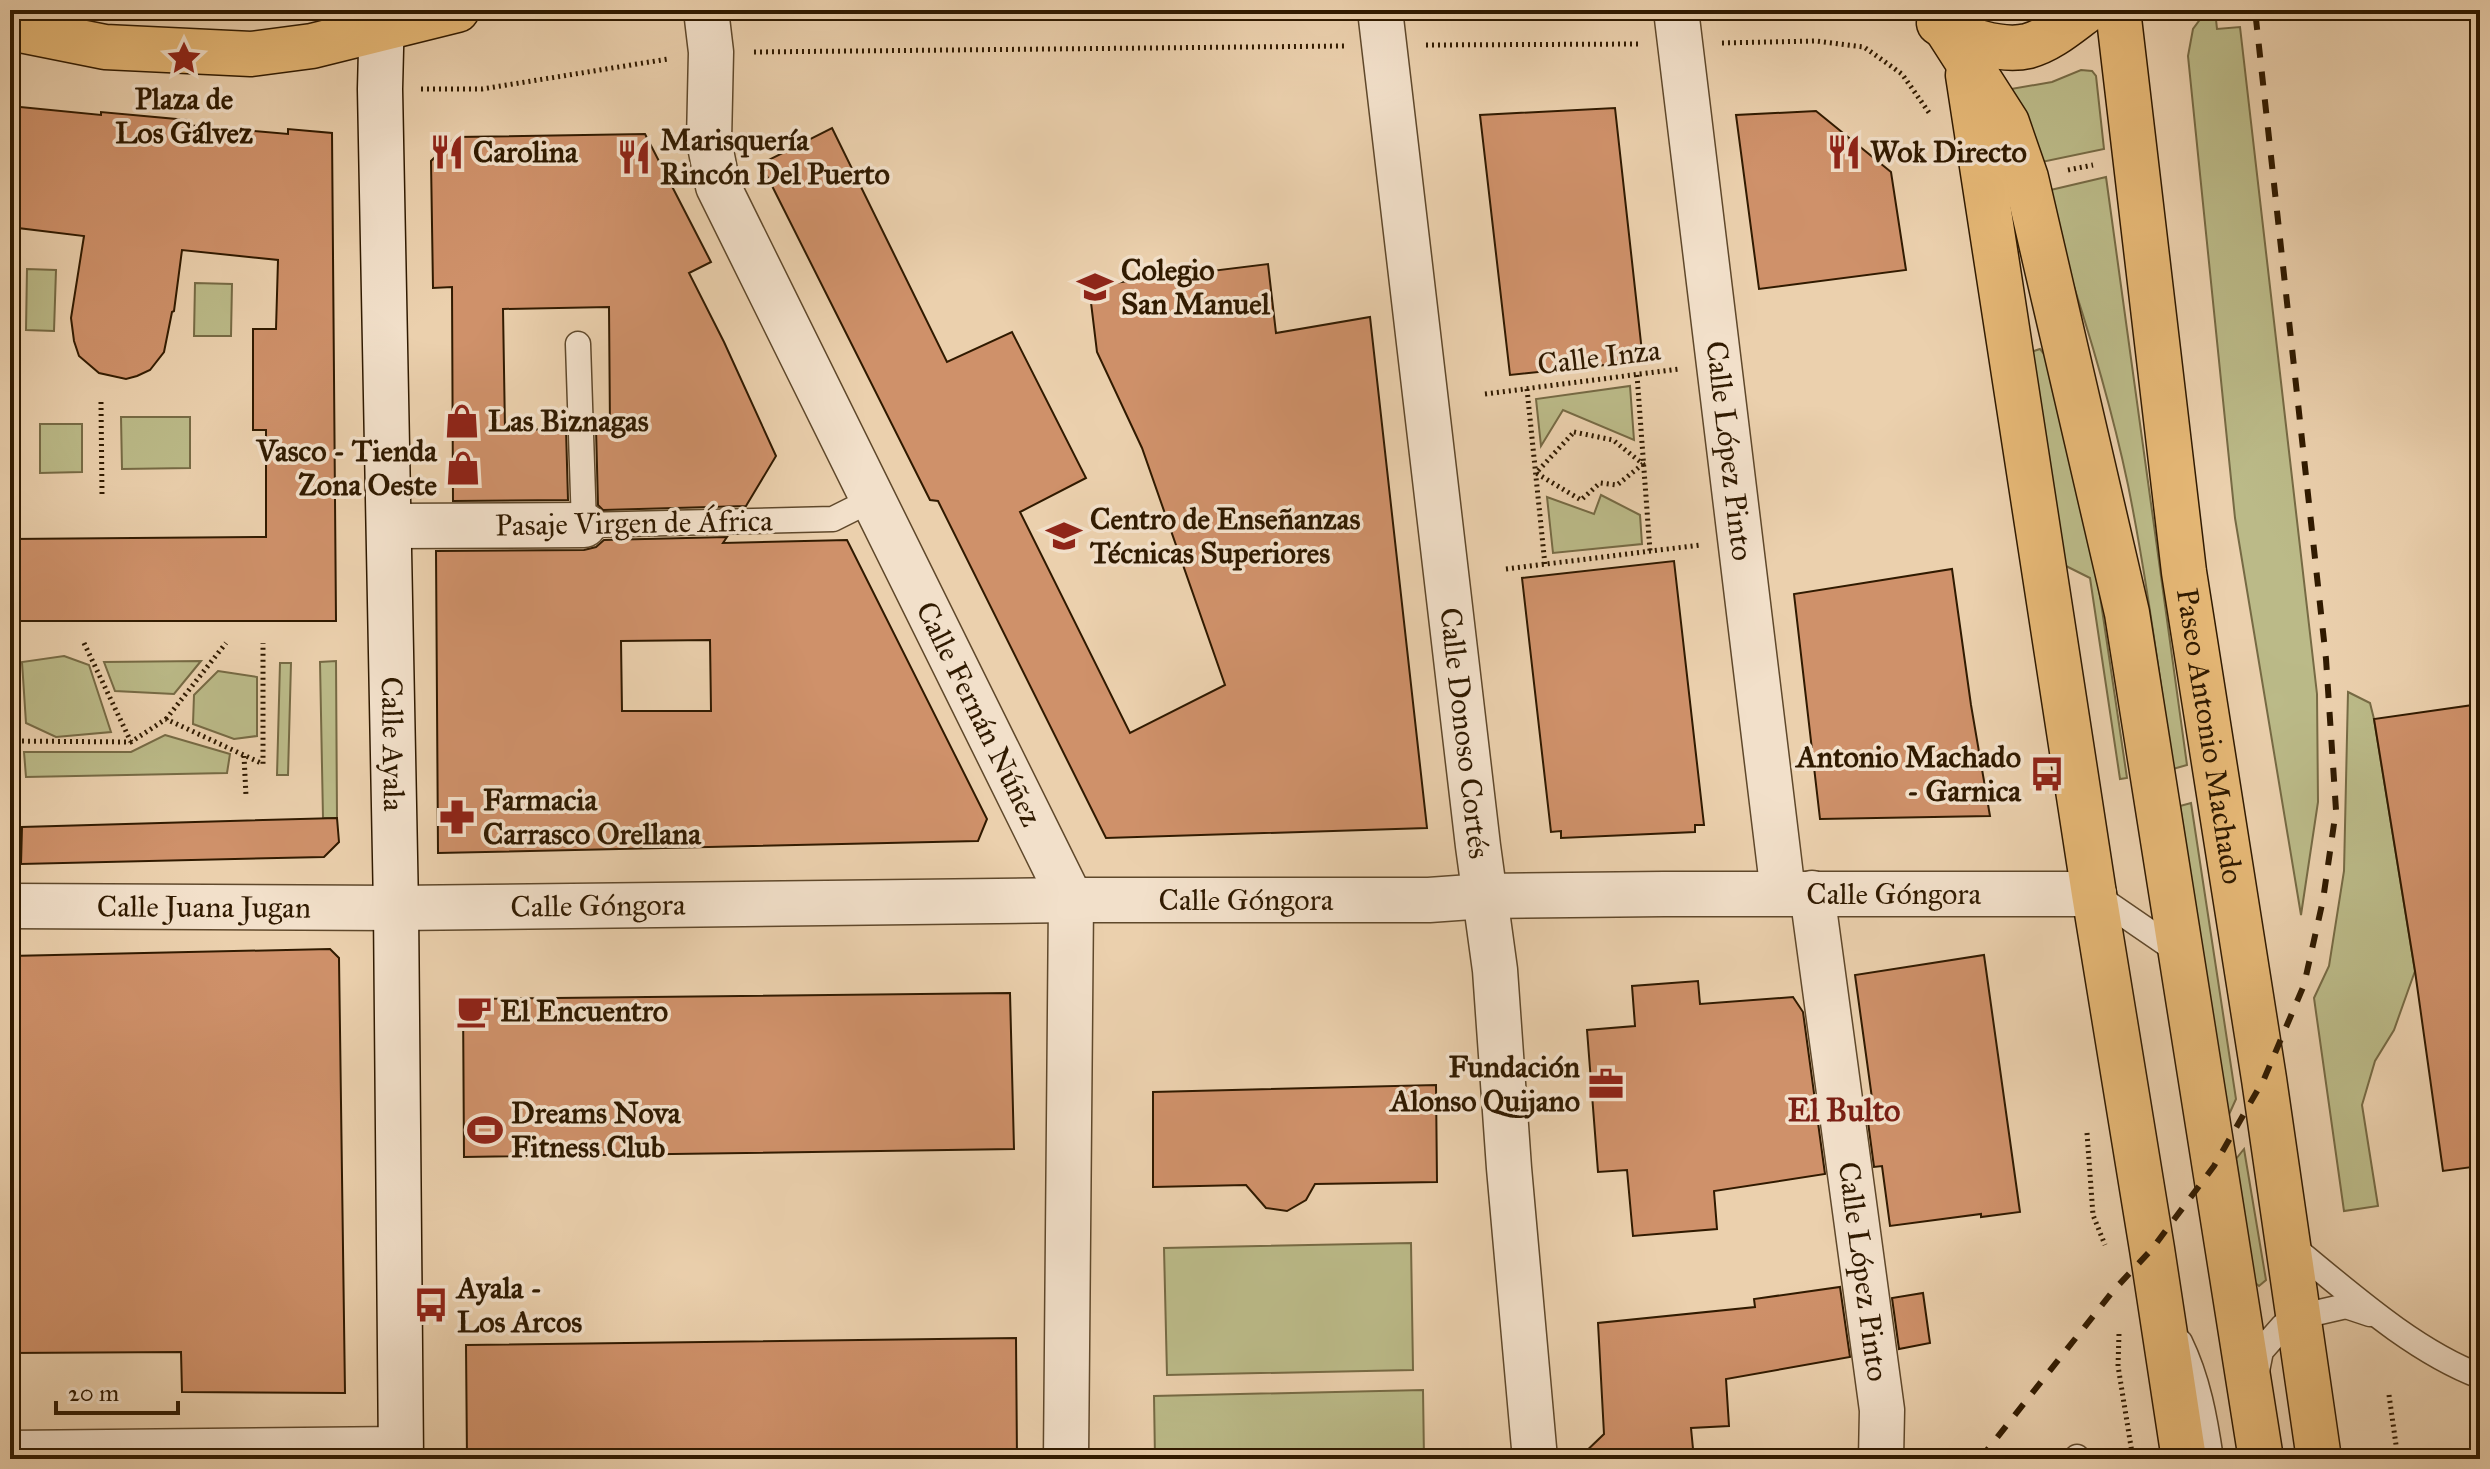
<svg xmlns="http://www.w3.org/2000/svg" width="2490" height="1469" font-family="'IM FELL Great Primer',serif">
<rect width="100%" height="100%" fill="#ebd0ad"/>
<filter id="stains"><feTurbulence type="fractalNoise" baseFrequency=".0025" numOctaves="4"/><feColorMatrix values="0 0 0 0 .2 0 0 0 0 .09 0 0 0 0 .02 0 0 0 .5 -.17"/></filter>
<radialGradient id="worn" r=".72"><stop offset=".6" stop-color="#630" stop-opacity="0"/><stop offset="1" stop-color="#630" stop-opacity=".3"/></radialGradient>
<g fill="#bbba88" stroke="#766a44" stroke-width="2">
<path d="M2207,10H2215L2217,29L2240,27L2317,694L2318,802L2301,915L2235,518L2188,56L2193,29Z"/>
<path d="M2081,70L2092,71L2096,76L2104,149L2032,164L2011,89L2052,82Z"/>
<path d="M2106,177L2187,765L2173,769C2159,674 2147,579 2128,485C2107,385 2076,288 2042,192Z"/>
<path d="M27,269L56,270L54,331L26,330Z"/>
<path d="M195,283L232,284L231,336H194Z"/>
<path d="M2040,349L2050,361L2095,562L2127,778L2120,779L2090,578L2060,563L2031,352Z"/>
<path d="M1630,386L1634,440L1563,410L1541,446L1536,399Z"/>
<path d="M121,417H190V468L122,469Z"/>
<path d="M40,424H82V472L40,473Z"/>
<path d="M1601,495L1640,515L1642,544L1553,553L1547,497L1594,514Z"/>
<path d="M64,656L89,665L111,732L56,737L26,723L22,662Z"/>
<path d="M201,661L174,694L115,691L104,662Z"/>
<path d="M336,661L337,818H323L320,662Z"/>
<path d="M280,663H291L288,775H277Z"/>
<path d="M218,671L257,677V736L234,739L193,724L194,695Z"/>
<path d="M2348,692L2370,703L2374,719L2415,971L2394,1030L2375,1061L2362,1105L2378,1206L2344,1211L2314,998L2329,966L2344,871Z"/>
<path d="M165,735L230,754L227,773L26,777L24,752H131Z"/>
<path d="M2191,803L2236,1099L2227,1119L2180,806Z"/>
<path d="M2244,1149L2266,1280L2259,1286L2253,1281L2236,1159Z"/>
<path d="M1411,1243L1413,1370L1167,1375L1164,1248Z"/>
<path d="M1423,1390L1424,1459H1155L1154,1396Z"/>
</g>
<g fill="#cf916a" stroke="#301a00" stroke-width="2" fill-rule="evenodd">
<path d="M10,106L101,115V112L187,120V125L288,134V129L332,133L336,621H10V539L266,537V430H253V329H276L278,260L182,250L174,311L172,312L164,352L150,370L137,376L126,379L99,373L79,356L74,341L71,318L84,236L10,227Z"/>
<path d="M1615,108L1643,361L1510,375L1480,115Z"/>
<path d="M1816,111L1891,172L1906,270L1759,289L1736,115Z"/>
<path d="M832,128L947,362L1012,332L1086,478L1020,512L1130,733L1225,685L1142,448L1097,352L1089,286L1268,264L1276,333L1370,317L1427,828L1106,838L938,501L930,500L761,164Z"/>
<path d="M645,134L711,262L689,273L724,342L776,456L746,506L603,510L598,505L596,428H610L609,307L503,309L505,430L566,429L568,500L453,501L452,287L433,288L431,161L456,137Z"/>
<path d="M727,537L723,543L847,540L987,819L978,841L438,853L436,551L584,550L596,547L604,540ZM710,640L711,711H622L621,641Z"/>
<path d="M1674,561L1704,825H1695V832L1561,838V831L1551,832L1522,578Z"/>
<path d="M1952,569L1971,705L1990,816L1820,819L1794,594Z"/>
<path d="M2480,704V1166L2443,1171L2415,971L2374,719Z"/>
<path d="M337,818L339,842L324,857L21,864L22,827Z"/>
<path d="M330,949L339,958L345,1393L182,1392L181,1352L10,1353V956Z"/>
<path d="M1984,955L2020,1212L1981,1217V1214L1890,1226L1882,1166L1874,1167L1866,1107L1875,1120L1855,975Z"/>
<path d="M1698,981L1700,1004L1793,997L1803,1012L1825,1174L1714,1191L1717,1229L1633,1236L1627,1170L1598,1172L1587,1030L1635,1026L1632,986Z"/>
<path d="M1010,993L1014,1149L464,1157L463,999Z"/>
<path d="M1436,1085L1437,1182L1315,1184L1306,1200L1287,1211L1266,1208L1246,1185L1153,1187V1092Z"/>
<path d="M1840,1287L1850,1357L1726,1379L1729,1426L1691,1428L1694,1459H1578L1604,1434L1598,1323L1755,1307L1754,1299Z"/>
<path d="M1923,1293L1930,1343L1899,1349L1892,1298Z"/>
<path d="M1016,1338L1017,1459H467L466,1345Z"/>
</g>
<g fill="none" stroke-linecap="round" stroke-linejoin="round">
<g stroke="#5f482b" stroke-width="27">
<g id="lane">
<path d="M578,344L584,525L833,519L873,499"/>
<path d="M2094,894L2180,953"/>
<path d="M2288,1243C2345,1289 2411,1350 2480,1376"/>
<path d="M2180,1342C2198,1379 2205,1418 2211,1459"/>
<path d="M2256,1376L2261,1351L2283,1326L2298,1317L2346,1306L2370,1314"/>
<path d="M10,1443L401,1439"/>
<path d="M2075,1459L2077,1457"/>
</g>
</g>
<g stroke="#5f482b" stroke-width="47">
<g id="street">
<path id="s1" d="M706,10L711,52L709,141L718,186L1071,900L1066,1459"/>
<path id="s2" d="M1380,10L1478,846L1495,970L1509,1168L1535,1459"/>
<path id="s3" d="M1676,10L1783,893"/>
<path d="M390,526L584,525"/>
<path id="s4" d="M1812,893L1882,1410L1881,1459"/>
<path id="s5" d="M10,906L396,908L1071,900H1429L1485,896L1664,894H2094"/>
</g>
</g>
<g stroke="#301a00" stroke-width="47">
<g id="secondary">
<path id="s6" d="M382,10L380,89L396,908L401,1459"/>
</g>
</g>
<g stroke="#301a00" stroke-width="47">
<g id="primary">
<path id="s7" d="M2118,10L2184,572L2264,1079L2319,1459"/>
<path d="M1939,23C1960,40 2002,52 2028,46C2050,40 2069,23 2087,10"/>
<path d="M10,28L105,47L251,54L312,46L457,10"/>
<path d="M1948,31L2007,123L2026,178L2127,613L2261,1459"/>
<path d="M1968,75L2094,894L2152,1249L2184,1459"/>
</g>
</g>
<g stroke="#301a00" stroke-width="5" stroke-dasharray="2 4" stroke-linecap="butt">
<path d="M1722,43L1816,41L1864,47L1902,74L1930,114"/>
<path d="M1426,45L1640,44"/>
<path d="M754,52L1344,46"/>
<path d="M421,89H482L668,59"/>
<path d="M2068,170L2093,165"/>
<path d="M1637,375L1650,551"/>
<path d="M1527,389L1545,565"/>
<path d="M1485,394L1679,369"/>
<path d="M101,402L102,495"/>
<path d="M1574,432L1613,440L1643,464L1617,485L1600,483L1581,500L1536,473Z"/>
<path d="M1506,569L1700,545"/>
<path d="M84,643L131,742"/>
<path d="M166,719L226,643"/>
<path d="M10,741L131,742L166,719L263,764V643"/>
<path d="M244,756L246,796"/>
<path d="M2087,1133L2093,1215L2105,1245"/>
<path d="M2119,1334L2118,1366L2133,1459"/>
<path d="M2389,1395L2398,1459"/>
</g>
<use href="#lane" stroke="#f2e0ca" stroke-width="24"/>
<use href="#street" stroke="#f2e0ca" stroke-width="44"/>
<use href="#secondary" stroke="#f2e0ca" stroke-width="44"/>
<use href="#primary" stroke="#e6b876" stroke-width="44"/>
<path stroke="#301a00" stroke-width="6" stroke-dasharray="14 14" stroke-linecap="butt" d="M1980,1459L2113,1291L2152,1249L2214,1166L2264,1079L2304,985L2323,900L2336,810L2326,659L2255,10"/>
</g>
<defs>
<g id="sight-bare" transform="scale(2.76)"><path d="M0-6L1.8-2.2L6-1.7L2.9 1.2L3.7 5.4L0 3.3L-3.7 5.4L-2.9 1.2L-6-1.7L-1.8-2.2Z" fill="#8f2418" stroke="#f2e0ca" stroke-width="2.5" paint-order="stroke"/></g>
<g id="restaurant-bare" transform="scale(2.76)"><path d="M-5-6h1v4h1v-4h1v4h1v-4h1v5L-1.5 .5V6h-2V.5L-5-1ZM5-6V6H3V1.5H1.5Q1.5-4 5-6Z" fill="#8f2418" stroke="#f2e0ca" stroke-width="2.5" paint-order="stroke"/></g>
<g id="school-bare" transform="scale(2.76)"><path d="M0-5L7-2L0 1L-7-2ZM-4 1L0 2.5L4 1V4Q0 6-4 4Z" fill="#8f2418" stroke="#f2e0ca" stroke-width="2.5" paint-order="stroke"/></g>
<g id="shop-bare" transform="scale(2.76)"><path d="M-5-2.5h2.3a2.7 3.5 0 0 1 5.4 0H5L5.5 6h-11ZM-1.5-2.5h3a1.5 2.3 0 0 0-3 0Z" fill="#8f2418" stroke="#f2e0ca" stroke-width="2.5" paint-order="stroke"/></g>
<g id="bus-bare" transform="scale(2.76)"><path d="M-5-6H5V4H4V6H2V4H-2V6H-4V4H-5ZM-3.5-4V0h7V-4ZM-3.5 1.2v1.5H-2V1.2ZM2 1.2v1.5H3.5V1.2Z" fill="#8f2418" stroke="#f2e0ca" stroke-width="2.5" paint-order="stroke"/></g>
<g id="pharmacy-bare" transform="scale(2.76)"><path d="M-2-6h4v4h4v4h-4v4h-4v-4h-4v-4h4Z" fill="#8f2418" stroke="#f2e0ca" stroke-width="2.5" paint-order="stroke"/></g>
<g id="cafe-bare" transform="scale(2.76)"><path d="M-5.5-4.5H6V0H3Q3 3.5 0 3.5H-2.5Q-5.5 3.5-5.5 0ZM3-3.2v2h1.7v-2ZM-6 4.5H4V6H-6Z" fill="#8f2418" stroke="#f2e0ca" stroke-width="2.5" paint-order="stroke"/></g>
<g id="office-bare" transform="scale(2.76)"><path d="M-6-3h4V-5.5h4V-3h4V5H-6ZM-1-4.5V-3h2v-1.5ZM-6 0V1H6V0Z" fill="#8f2418" stroke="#f2e0ca" stroke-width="2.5" paint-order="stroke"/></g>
<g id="stadium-bare" transform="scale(2.76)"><path d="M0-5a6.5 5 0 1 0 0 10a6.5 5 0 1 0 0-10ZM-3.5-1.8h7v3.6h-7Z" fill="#8f2418" stroke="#f2e0ca" stroke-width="2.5" paint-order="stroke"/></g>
</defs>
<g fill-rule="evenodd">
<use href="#sight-bare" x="184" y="58"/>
<use href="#restaurant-bare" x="447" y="152"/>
<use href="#restaurant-bare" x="1844" y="152"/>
<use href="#restaurant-bare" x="634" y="157"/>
<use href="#school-bare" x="1095" y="287"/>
<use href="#shop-bare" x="462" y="421"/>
<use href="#shop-bare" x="463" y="468"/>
<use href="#school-bare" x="1064" y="536"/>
<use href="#bus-bare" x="2047" y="774"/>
<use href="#pharmacy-bare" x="457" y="817"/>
<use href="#cafe-bare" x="474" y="1011"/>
<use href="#office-bare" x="1606" y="1084"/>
<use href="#stadium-bare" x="485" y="1130"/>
<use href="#bus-bare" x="431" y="1305"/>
</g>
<g text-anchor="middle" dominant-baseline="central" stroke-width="7" stroke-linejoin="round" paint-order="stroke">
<g font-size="30" font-weight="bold" fill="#301a00" stroke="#f2e0ca" text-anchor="start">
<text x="184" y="99" text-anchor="middle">Plaza de<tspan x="184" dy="34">Los Gálvez</tspan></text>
<text x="660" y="140">Marisquería<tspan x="660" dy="34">Rincón Del Puerto</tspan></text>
<text x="473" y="152">Carolina</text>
<text x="1870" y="152">Wok Directo</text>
<text x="1121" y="270">Colegio<tspan x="1121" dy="34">San Manuel</tspan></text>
<text x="488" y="421">Las Biznagas</text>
<text x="437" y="451" text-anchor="end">Vasco - Tienda<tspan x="437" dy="34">Zona Oeste</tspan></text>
<text x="1090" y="519">Centro de Enseñanzas<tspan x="1090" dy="34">Técnicas Superiores</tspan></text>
<text x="2021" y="757" text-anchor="end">Antonio Machado<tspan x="2021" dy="34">- Garnica</tspan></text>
<text x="483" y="800">Farmacia<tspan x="483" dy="34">Carrasco Orellana</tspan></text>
<text x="500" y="1011">El Encuentro</text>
<text x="1580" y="1067" text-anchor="end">Fundación<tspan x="1580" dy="34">Alonso Quijano</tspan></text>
<text x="511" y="1113">Dreams Nova<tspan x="511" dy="34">Fitness Club</tspan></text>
<text x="457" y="1288">Ayala -<tspan x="457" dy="34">Los Arcos</tspan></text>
</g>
<g font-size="30" fill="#301a00" stroke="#f2e0ca">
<text transform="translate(1599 357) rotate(-7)">Calle Inza</text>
<text stroke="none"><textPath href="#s3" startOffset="444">Calle López Pinto</textPath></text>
<text transform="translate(634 523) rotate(-1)">Pasaje Virgen de África</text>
<text stroke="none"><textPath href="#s1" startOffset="766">Calle Fernán Núñez</textPath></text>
<text stroke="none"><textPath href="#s2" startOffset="728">Calle Donoso Cortés</textPath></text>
<text stroke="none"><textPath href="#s7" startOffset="732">Paseo Antonio Machado</textPath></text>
<text stroke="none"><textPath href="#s6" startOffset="734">Calle Ayala</textPath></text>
<text stroke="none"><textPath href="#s5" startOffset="1884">Calle Góngora</textPath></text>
<text stroke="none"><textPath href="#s5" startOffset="1236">Calle Góngora</textPath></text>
<text stroke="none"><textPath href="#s5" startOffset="588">Calle Góngora</textPath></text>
<text stroke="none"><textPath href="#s5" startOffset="194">Calle Juana Jugan</textPath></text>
<text stroke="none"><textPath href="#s4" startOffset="382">Calle López Pinto</textPath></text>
</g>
<g font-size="32" font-weight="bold" fill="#7a1f14" stroke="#f2e0ca">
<text x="1844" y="1110">El Bulto</text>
</g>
</g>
<rect width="2490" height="1469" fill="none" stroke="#ebd0ad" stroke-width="40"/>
<rect x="12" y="12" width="2466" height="1445" fill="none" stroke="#301a00" stroke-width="4"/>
<rect x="20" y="20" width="2450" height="1429" fill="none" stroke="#301a00" stroke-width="2"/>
<path d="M56 1401v12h122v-12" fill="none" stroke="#301a00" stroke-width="4"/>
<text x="68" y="1401" font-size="24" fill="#301a00" stroke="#f2e0ca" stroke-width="6" paint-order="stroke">20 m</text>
<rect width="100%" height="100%" filter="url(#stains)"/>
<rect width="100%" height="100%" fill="url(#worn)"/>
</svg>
